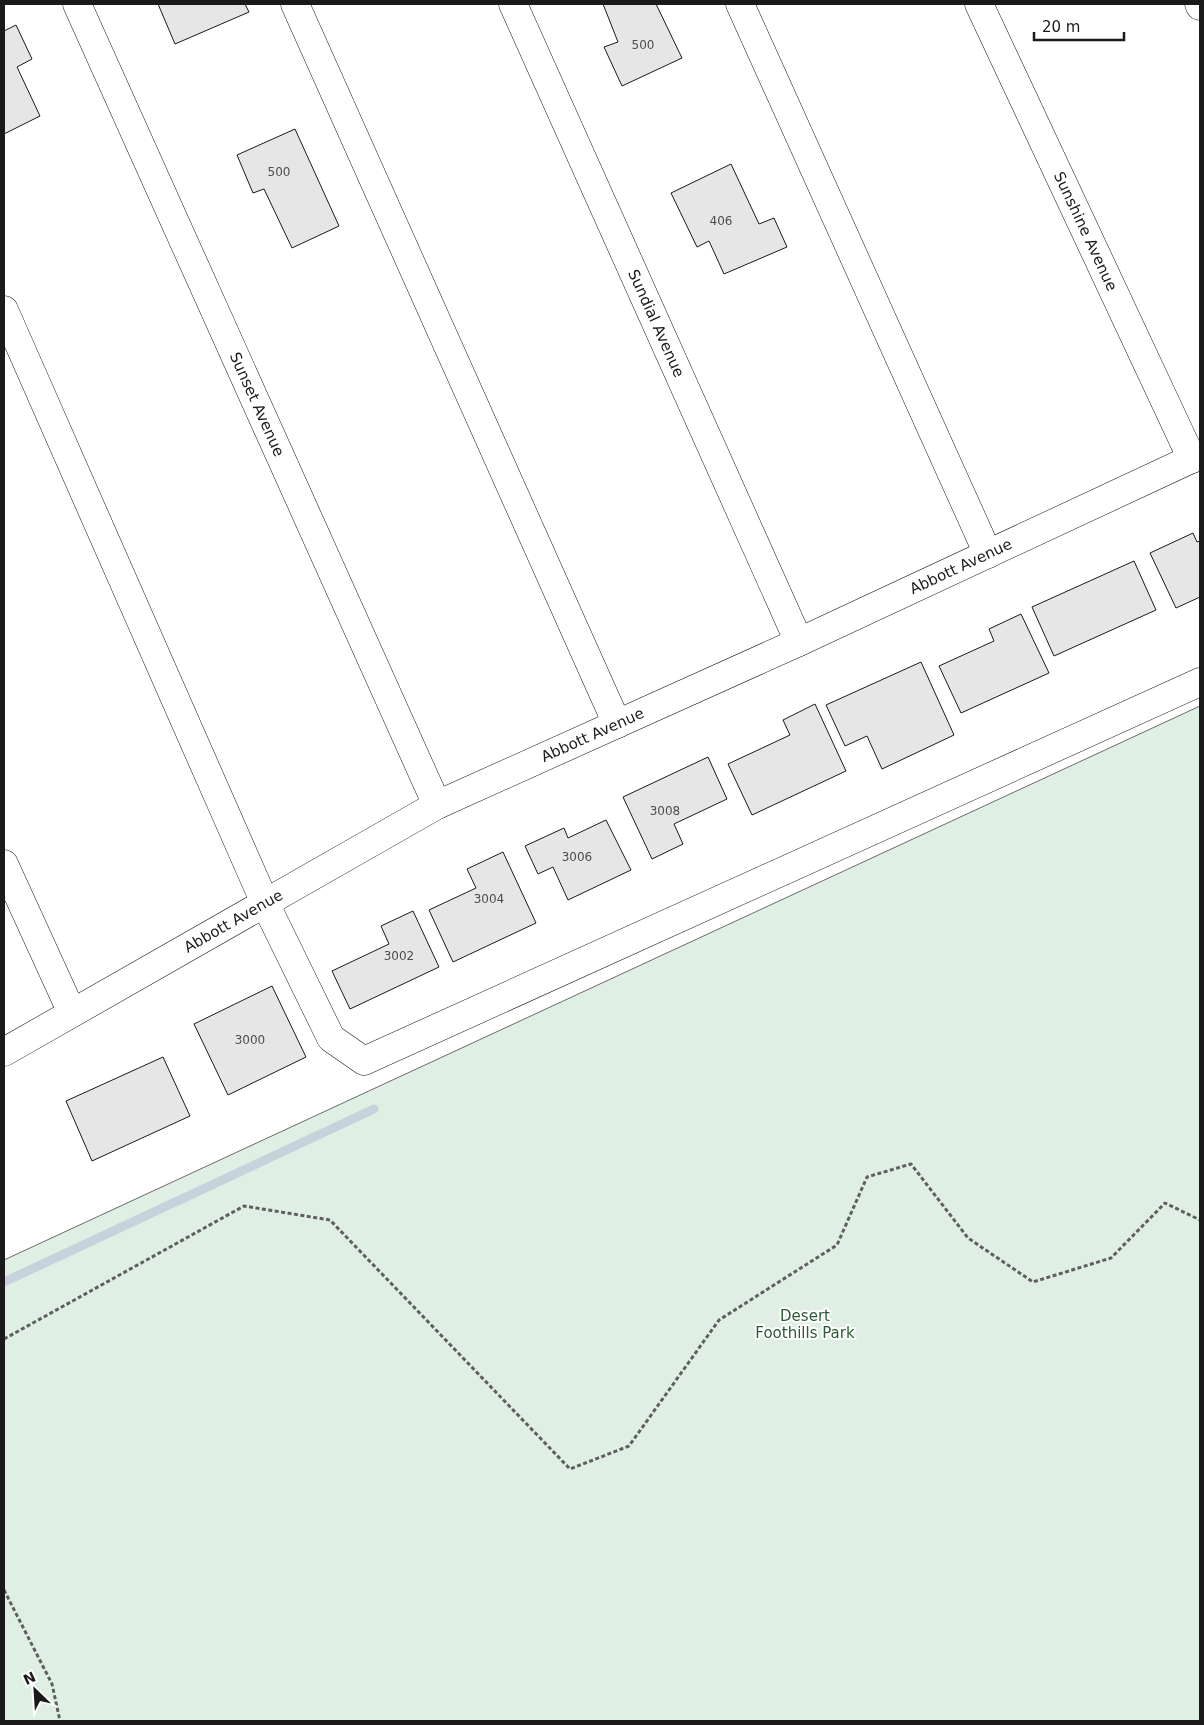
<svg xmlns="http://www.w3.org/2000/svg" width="1204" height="1725" font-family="'DejaVu Sans',sans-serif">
<rect width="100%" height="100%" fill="#fff"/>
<path fill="#e0efe3" stroke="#6a6a6a" d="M1200,706V1721H4V1260Z"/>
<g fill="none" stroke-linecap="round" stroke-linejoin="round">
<path stroke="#c6d2dc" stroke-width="9" d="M4,1282L374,1109"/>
</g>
<g fill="#e6e6e6" stroke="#1a1a1a">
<path d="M158,4H245L249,12L175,44Z"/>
<path d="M603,4H656L682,58L622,86L604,47L618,42Z"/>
<path d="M16,25L32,59L17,67L40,116L4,134V31Z"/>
<path d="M295,129L339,226L292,248L264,189L253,193L237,155Z"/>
<path d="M731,164L759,224L774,218L787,247L724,274L709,241L697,247L671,193Z"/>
<path d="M1193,533L1197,542L1200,541V597L1176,608L1150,553Z"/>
<path d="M1134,561L1156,610L1054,656L1032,607Z"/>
<path d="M1021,614L1049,673L961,713L939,666L994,641L989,629Z"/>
<path d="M921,662L954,735L882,769L867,736L845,746L826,705Z"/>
<path d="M815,704L846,771L752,815L728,764L790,735L783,720Z"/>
<path d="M708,757L727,799L674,824L683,844L652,859L623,797Z"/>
<path d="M606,820L631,870L568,900L553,867L538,874L525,846L564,828L568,838Z"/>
<path d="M503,852L536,923L453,962L429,910L476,888L467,869Z"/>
<path d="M413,911L439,967L350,1009L332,971L389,944L381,926Z"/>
<path d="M272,986L306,1057L228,1095L194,1024Z"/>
<path d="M163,1057L190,1116L92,1161L66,1101Z"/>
</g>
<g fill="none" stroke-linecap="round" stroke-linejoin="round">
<g stroke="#1a1a1a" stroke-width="29">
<g id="minor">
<path id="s1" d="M77,4L437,805"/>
<path d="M295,4L617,724"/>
<path id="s2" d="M513,4L799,642"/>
<path d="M740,4L988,554"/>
<path id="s3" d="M979,4L1192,459"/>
<path d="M1199,4L1200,6"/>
<path d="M4,310L265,903L331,1038L364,1061L1200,682"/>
<path d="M4,864L72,1013"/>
<path id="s4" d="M4,1052L437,805L799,642L1200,455"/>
</g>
</g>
<g stroke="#5f5f5f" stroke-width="3" stroke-dasharray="4 2.5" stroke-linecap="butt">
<path d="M4,1339L244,1206L330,1220L570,1469L629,1446L719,1320L837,1245L867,1177L911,1164L968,1238L1033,1282L1111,1258L1165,1203L1200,1220"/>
<path d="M4,1590L52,1684L60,1721"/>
</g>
<use href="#minor" stroke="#fff" stroke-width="28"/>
</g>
<g text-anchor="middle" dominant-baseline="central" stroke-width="4" stroke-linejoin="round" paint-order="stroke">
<g font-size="12" fill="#4d4d4d">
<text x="643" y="45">500</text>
<text x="279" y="172">500</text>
<text x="721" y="221">406</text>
<text x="665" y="811">3008</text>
<text x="577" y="857">3006</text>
<text x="489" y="899">3004</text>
<text x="399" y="956">3002</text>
<text x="250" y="1040">3000</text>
</g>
<g font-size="15" fill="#1a1a1a" stroke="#fff">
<text stroke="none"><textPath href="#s3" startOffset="251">Sunshine Avenue</textPath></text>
<text stroke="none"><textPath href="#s2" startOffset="350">Sundial Avenue</textPath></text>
<text stroke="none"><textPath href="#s1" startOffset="439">Sunset Avenue</textPath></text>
<text stroke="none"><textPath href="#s4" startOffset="1074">Abbott Avenue</textPath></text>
<text stroke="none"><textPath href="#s4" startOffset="669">Abbott Avenue</textPath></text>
<text stroke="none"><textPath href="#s4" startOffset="264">Abbott Avenue</textPath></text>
</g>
<g font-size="15" fill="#2b5a34" stroke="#fff">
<text x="805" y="1316">Desert<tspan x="805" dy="17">Foothills Park</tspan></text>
</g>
</g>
<rect width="1204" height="1725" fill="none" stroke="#1a1a1a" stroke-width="10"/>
<g transform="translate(35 1690) rotate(335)" stroke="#ffffff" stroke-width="4" paint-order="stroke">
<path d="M0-4L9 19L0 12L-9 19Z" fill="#1a1a1a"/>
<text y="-8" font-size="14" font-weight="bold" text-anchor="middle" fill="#1a1a1a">N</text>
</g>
<path d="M1034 32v8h90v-8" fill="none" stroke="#1a1a1a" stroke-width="2.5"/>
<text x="1042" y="32" font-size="15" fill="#1a1a1a" stroke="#ffffff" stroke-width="4" paint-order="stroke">20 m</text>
</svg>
